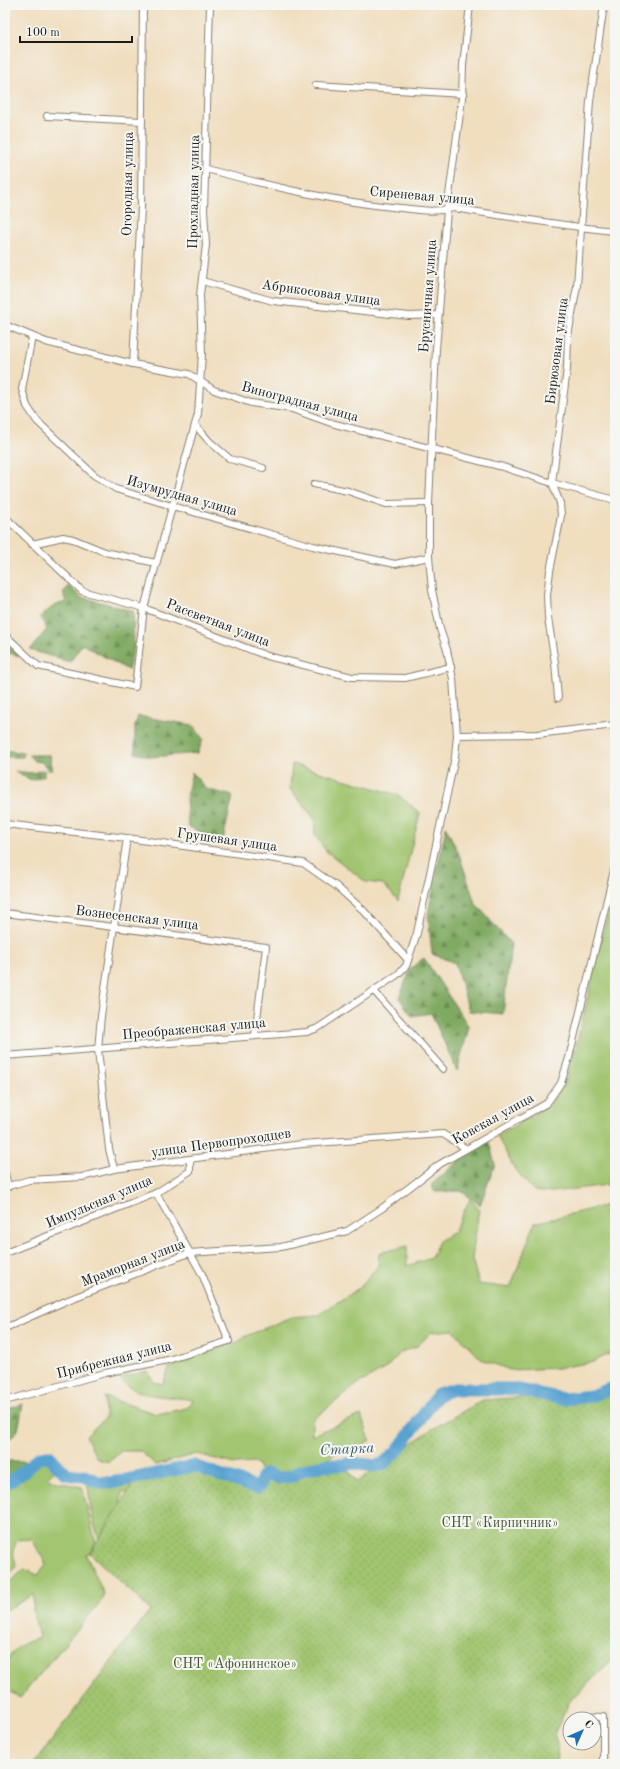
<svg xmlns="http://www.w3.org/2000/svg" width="620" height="1769" font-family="'Old Standard TT',serif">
<defs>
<pattern id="forest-firs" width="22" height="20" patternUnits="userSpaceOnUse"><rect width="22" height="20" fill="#80aa62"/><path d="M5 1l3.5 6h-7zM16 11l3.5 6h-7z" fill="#688a50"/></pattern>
<pattern id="park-dots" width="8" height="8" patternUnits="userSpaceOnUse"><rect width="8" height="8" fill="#a1c56f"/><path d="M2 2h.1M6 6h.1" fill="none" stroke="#8aa960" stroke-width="1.8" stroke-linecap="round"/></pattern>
</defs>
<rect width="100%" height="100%" fill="#f6f6f2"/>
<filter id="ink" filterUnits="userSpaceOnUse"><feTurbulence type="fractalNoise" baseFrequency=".025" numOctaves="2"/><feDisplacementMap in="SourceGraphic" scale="8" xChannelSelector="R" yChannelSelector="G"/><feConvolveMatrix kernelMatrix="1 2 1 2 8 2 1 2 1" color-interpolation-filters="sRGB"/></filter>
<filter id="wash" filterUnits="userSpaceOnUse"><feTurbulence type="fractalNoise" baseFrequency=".012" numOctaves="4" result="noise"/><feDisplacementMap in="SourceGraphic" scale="16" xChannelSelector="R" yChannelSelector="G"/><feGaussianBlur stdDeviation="0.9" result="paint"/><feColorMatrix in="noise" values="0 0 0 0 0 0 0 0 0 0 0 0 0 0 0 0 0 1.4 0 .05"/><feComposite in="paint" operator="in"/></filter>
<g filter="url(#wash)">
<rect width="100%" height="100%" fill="#f0debf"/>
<g fill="#a1c56f" stroke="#5e7046">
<path d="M292,764L398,795L420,813L398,901L383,884L366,882L326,851L315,835L314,818L290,789Z"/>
<path d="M615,882V1184L544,1193L534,1191L514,1168L497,1136L548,1106L565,1084L576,1047Z"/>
<path d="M470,1199L479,1209L472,1259L479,1284L510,1288L535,1223L615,1203V1351L593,1362L557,1368L510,1370L481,1359L453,1330L431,1332L418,1346L401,1352L386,1368L358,1384L312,1420V1435L361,1415L370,1440L358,1448L337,1452L327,1460L296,1467L293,1473H278L260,1470L256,1463L235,1464L197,1454L156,1465L140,1451H121L109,1462L97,1459L86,1436L105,1418V1397L157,1414L187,1408L193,1400C169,1395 137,1400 120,1378L147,1371L154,1382L163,1384L169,1368L215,1349L238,1342L244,1337L291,1317L318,1315L359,1288L378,1266L379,1253L407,1246V1266L431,1258L439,1241L454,1232Z"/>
<path d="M41,1457H48L58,1467L47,1477L57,1482L82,1487L97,1548L86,1555L104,1594L102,1600L20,1698L5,1688C5,1658 9,1647 39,1638L33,1610L34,1594L9,1609H5V1587L24,1569L38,1575L46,1564L32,1539L17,1540L13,1551L16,1566L9,1576L5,1575V1486L29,1472L36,1461Z"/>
<path d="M87,1480L110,1486L134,1480L143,1485L137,1496L123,1491L120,1501L128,1502L100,1544L92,1516Z"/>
</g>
<g fill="url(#forest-firs)" stroke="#4e633f">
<path d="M68,586L81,597L133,611L134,648L128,670L82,644L70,662L30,650L47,629L40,617L55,605L66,602L63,593Z"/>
<path d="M5,642L20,656L5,652Z"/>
<path d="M138,716L193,725L203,739L198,753L151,757L135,753V725Z"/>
<path d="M5,750L24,753L23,757H5Z"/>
<path d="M29,755H50L52,770H48L42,762L34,761Z"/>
<path d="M44,770V776L31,780L15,771L32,773Z"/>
<path d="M192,772L206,789L233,796L222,844L188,826L186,798Z"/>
<path d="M446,827L459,854L475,903L511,944L503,1014L469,1011L455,963L432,954L428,914Z"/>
<path d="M424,958L469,1027L457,1071L431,1013L412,1016L399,998L411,968Z"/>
<path d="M489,1142L495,1164L480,1205L461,1191L435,1192L431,1185L470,1151Z"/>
<path d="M23,1404L18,1430L11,1438L5,1437V1410Z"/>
<path d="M5,1461H24L28,1463L23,1471L5,1483Z"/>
</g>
<path fill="url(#park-dots)" stroke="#5e7046" d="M615,1391V1658L570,1701L554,1734L558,1743L556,1764H34L150,1610L90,1553L137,1477L194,1466L257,1488L261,1483L263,1476L267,1474L277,1478L293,1476L299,1471L324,1465H344L357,1482L432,1429L483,1400Z"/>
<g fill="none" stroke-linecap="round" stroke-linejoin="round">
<path stroke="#59a2d0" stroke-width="13" d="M5,1484C11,1480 19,1476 25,1471C33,1463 36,1456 49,1456L66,1474L84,1476L98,1482L111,1483L194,1466L257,1488L261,1484L263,1476L267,1474L277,1478L293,1476L299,1471L324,1465H344L352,1463L375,1466L383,1464L397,1451L437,1396L441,1393L455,1389H515L564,1399L591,1396L615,1387"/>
</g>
</g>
<g filter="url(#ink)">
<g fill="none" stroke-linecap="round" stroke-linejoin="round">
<g stroke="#867d6e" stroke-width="8">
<g id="minor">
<path d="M316,85L463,94"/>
<path d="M47,116L142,121"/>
<path d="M206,169C270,186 335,202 401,208C419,210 435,213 453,208C507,216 561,226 615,231"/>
<path d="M202,281L273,301L409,316L438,315"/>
<path d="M5,325L46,342L133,364L189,374L214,390L251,403L292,409L331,423L503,467L552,483L615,500"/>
<path d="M32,337L22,389L27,406L37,421L94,475L116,489L172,506L313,546L395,564L429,557"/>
<path d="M133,364L141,207L143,5"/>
<path d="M195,425L209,441L230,459L263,468"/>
<path d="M314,484L348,491L386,504L429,503"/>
<path d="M5,517L82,591L144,608L267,656L352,677L405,678L451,667"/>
<path d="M32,544L63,537L73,539L105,552L156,563"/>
<path d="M5,635L38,666L135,687L144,608L198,414L202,354L200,295L206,245L204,210L210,5"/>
<path d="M558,698L555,663L548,618L547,595L550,571L561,516L560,503L552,483L567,369L568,336L577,286L590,101L604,5"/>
<path d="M457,735L537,734L615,725"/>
<path d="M5,824L127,838L303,863L336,886L363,910L408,960"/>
<path d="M5,913L266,947L255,1035"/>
<path d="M374,991L443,1069"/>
<path d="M5,1056L307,1032L318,1028L397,975L406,966L417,933L455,757L457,735L453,679L447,650L440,629L432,590L429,557V503L436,349L447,210L462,98L463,65L470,5"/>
<path d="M114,1169L109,1149L98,1050L101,1016L127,838"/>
<path d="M5,1173L8,1187"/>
<path d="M5,1187L29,1180L82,1177L114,1169L302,1144L443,1134L465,1148"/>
<path d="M5,1253L156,1193L190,1171V1160"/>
<path d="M5,1328L68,1300L189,1253L281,1247L347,1231L381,1209L440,1164L547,1103L561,1083L569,1058L615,866"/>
<path d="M5,1401L105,1373L168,1360L229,1341L202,1274L156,1193"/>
<path d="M579,1716L603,1717V1764"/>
</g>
</g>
<use href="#minor" stroke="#fff" stroke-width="6"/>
</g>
</g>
<g text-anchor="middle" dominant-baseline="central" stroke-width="4" stroke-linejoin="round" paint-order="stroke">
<g font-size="14" fill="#1c1c1c" stroke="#f6f6f2">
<text transform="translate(128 184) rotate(-89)">Огородная улица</text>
<text transform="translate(194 192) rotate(-89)">Прохладная улица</text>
<text transform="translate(422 196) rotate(5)">Сиреневая улица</text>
<text transform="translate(321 293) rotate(8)">Абрикосовая улица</text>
<text transform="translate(428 296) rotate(-86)">Брусничная улица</text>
<text transform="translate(557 351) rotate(-83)">Бирюзовая улица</text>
<text transform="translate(300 402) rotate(15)">Виноградная улица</text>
<text transform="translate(182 496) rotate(16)">Изумрудная улица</text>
<text transform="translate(218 623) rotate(21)">Рассветная улица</text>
<text transform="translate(227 840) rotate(8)">Грушевая улица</text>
<text transform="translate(137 918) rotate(7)">Вознесенская улица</text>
<text transform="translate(194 1029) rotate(-5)">Преображенская улица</text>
<text transform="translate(493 1119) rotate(-29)">Ковская улица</text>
<text transform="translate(221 1143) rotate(-8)">улица Первопроходцев</text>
<text transform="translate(99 1202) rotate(-23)">Импульсная улица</text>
<text transform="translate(133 1263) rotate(-21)">Мраморная улица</text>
<text transform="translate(114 1360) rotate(-14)">Прибрежная улица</text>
</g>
<g font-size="14" fill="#4b5739" stroke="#f6f6f2">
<text x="500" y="1523">СНТ «Кирпичник»</text>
<text x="235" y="1664">СНТ «Афонинское»</text>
</g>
<g font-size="15" font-style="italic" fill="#37586d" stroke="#f6f6f2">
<text transform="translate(347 1450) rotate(-3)">Старка</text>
</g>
</g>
<rect width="620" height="1769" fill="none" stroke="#f6f6f2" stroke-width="20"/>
<g transform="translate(582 1731) rotate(45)"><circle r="19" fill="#f6f6f2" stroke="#9f9f9c"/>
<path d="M0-3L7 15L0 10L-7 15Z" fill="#1f6fb2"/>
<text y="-6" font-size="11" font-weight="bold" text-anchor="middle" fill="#1c1c1c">С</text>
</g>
<path d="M20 36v6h112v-6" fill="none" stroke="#1c1c1c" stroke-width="2"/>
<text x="26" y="36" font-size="12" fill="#1c1c1c" stroke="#f6f6f2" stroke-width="3" paint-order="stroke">100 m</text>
</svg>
